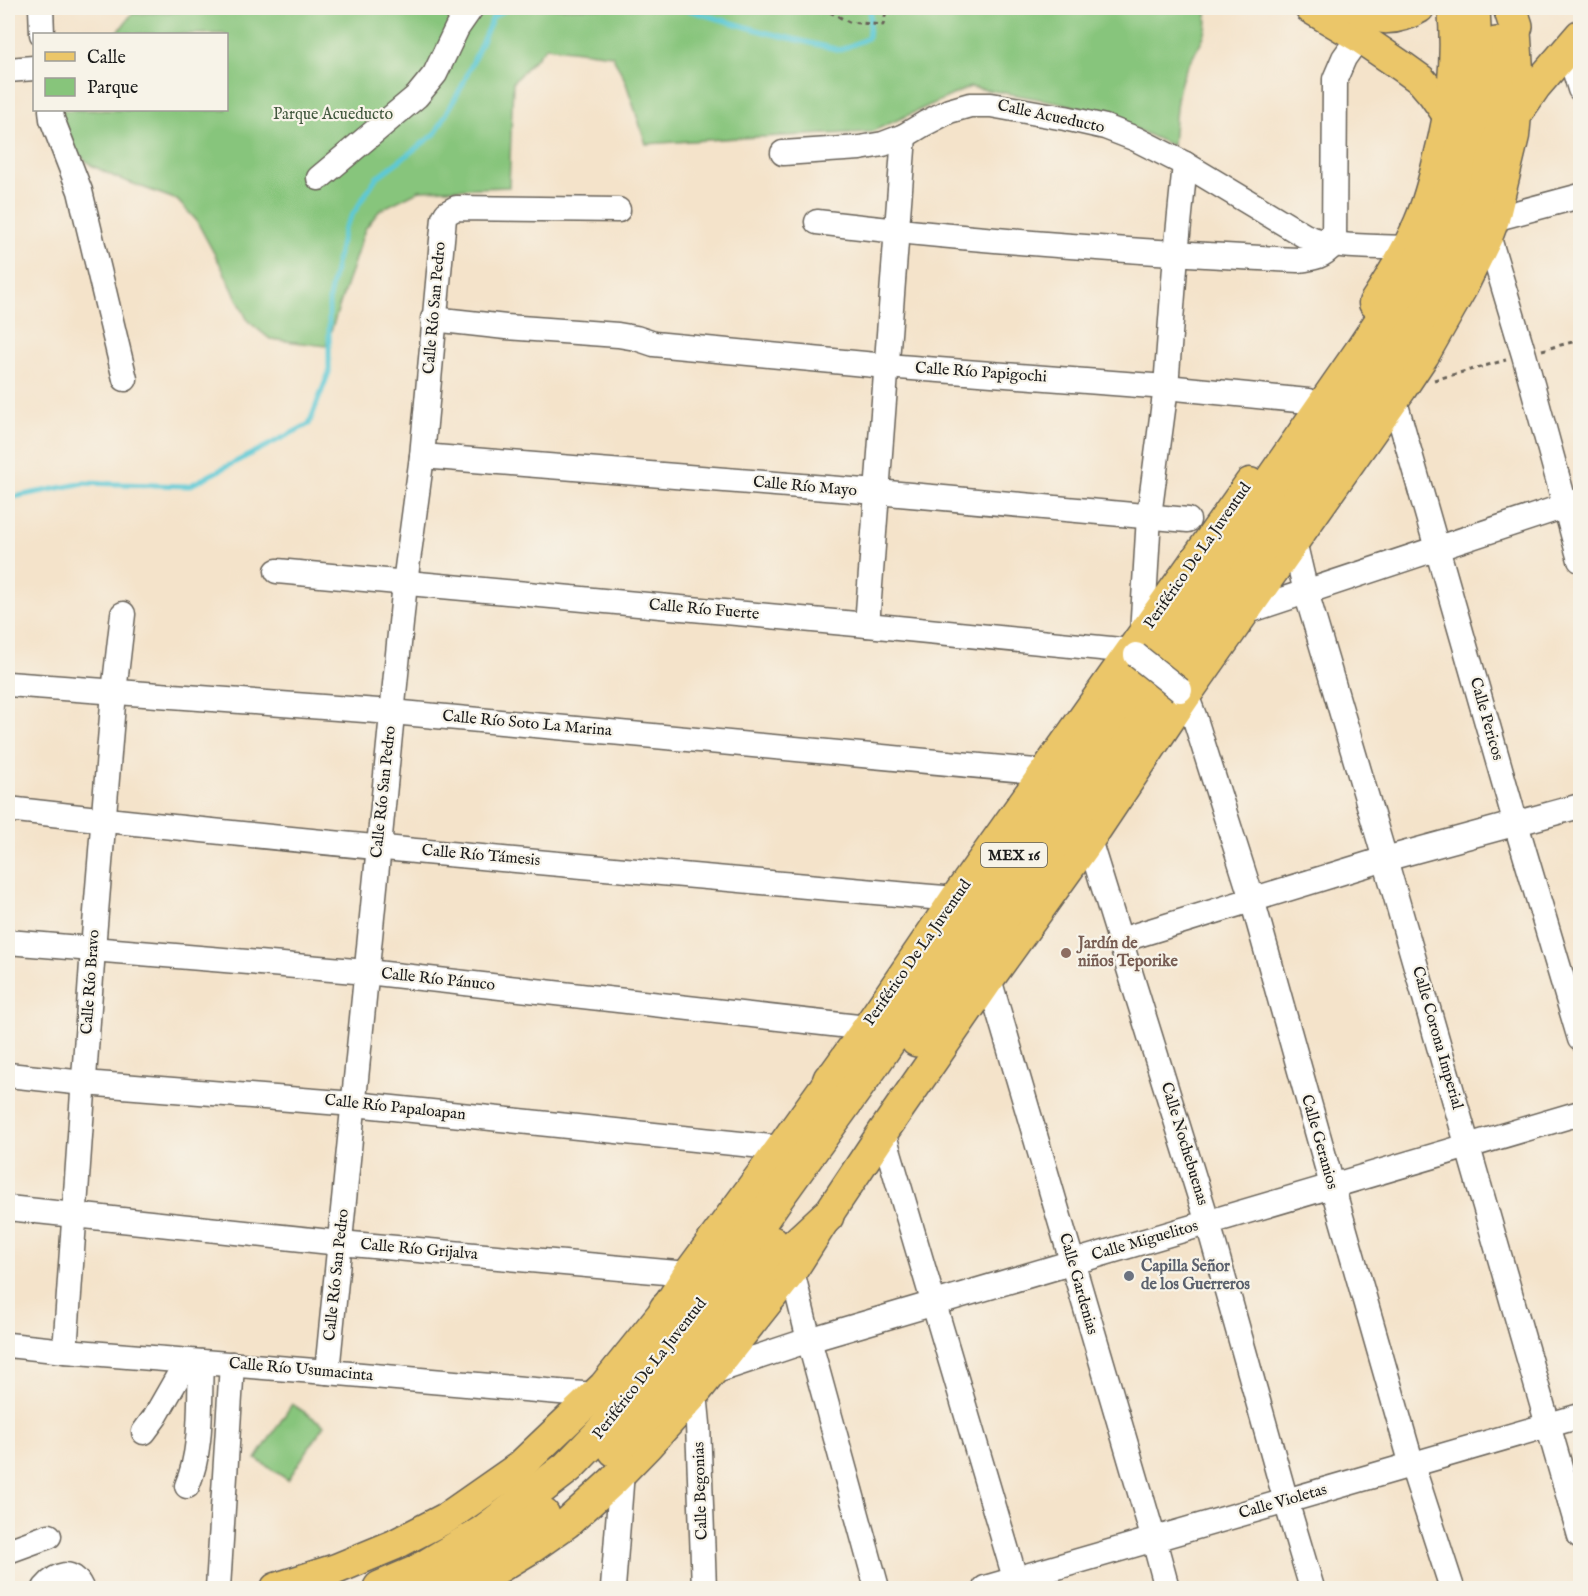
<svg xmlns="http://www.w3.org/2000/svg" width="1588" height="1596" font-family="'IM FELL English',serif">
<rect width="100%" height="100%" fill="#f7f3e8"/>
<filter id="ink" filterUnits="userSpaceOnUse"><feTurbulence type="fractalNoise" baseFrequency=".0167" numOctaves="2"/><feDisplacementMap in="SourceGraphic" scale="12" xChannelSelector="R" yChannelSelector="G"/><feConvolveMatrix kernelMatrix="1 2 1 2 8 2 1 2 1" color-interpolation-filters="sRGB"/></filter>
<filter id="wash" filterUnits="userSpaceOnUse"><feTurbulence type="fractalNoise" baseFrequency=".008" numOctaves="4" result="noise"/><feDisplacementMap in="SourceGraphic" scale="24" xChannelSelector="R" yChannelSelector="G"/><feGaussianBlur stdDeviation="1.35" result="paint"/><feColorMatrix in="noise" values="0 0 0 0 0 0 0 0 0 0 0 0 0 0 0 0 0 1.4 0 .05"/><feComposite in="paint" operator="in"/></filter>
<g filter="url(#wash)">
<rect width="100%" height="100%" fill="#f4e3ca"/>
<g fill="#87c57b" stroke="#52704c" stroke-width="1.5">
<path d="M198,8H1204C1215,35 1191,52 1183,76C1175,98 1175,123 1173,146L1100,113L1057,102L970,87L871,132L737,138L646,144L625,80L612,55L546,47L513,82L509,187L420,190L380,210L365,229L326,346L270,339L248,321L221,266L196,220L177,200L115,177L91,165L74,150L59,110H226V34H116L132,14L186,11Z"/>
<path d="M292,1404L324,1425L288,1480L256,1459Z"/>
</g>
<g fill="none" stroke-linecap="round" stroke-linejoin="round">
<g stroke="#5dc9d5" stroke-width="5">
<path d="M681,8L764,32L840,50L868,38L871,8"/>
<path d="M8,498L84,483L189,486L309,424L329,372V298L344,228L376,178L435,134L462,86L493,17L508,8"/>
</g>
</g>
</g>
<g filter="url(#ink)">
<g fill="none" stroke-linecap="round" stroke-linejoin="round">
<g stroke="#686259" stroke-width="27">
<g id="minor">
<path d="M41,8L42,34"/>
<path d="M8,70L34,68"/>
<path d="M1575,72L1580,89"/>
<path d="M51,110L52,119L80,191L125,379"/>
<path d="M783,153L860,148L883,144L904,136L924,124L949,111L970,105H991L1065,118L1105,127L1136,139L1185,164L1305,236C1333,249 1376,246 1408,248"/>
<path d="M319,178L417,96L435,74L457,28L471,8"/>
<path d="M1494,219L1580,196"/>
<path d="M817,222C977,241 1138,252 1298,260C1315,258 1322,257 1334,244L1335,79L1344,58L1359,37"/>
<path d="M1488,235L1524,355L1580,560"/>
<path d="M433,319L506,327L618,335L636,338L654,344L886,366L1166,387L1308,401"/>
<path d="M1394,398L1516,824L1580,1039"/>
<path d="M422,456L877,492L1188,520"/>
<path d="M1294,541L1306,592L1385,859L1580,1536"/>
<path d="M277,571L867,625L1131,651L1136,655"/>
<path d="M1245,612L1580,501"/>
<path d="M867,625L904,136"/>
<path d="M1142,634L1149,516L1166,387L1176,254L1185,164"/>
<path d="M8,684L392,712L1046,772"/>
<path d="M1180,690L1186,695L1194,716L1252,899L1332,1185L1412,1465L1452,1588"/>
<path d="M8,809C323,845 639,871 955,899"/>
<path d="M1089,840L1208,1223L1286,1501L1312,1588"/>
<path d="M1121,940L1385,859L1580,806"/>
<path d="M8,942L367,972L867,1028"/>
<path d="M989,979L1154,1540L1167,1588"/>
<path d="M8,1075L84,1083L354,1104L781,1148"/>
<path d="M883,1132L1018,1588"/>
<path d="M8,1208L340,1243L688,1274"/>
<path d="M792,1271L809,1340L877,1588"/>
<path d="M8,1345L65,1351L327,1372L594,1395"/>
<path d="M65,1351L93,949L114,692L123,614"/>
<path d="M327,1372L405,583L422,456L444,218L447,213L456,208L618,210"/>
<path d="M710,1373L809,1340L1580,1113"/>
<path d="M695,1393L698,1424L704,1588"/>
<path d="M144,1432L155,1417L187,1361"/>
<path d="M187,1486C203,1448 199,1403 201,1362"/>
<path d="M8,1551L49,1536"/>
<path d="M45,1588C57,1574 72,1568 81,1588"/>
<path d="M218,1588L232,1364"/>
<path d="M613,1588L622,1472"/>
<path d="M985,1588L1580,1416"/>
</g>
</g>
<g stroke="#686259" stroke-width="33">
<g id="major">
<path d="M1310,8L1359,37L1403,67L1421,80L1433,94L1449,117"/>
<path d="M1357,8C1376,23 1399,20 1419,8"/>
<path d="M1516,115L1536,86L1580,35"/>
<path d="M1374,303C1391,277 1407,251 1419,223C1428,202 1434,179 1439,157C1452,105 1458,62 1453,8"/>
<path d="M276,1588L336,1569L394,1545L446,1518L519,1467L604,1386L666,1309L688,1274L781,1148L867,1028L955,899L1250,483"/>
<path d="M465,1588L530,1549L567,1523L613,1481L648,1445L695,1393L792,1271L827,1216L883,1132L989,979L1089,840L1186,695L1402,388L1424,355L1463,286L1488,235L1494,219L1514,136L1516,115L1519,85L1514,8"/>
</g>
</g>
<g stroke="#686259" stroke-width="36">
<g id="highway">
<path d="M1510,8L1516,26"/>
<path d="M917,1040L1416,325L1445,272L1464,232L1482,177L1495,123L1497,76L1496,44"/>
<path d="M807,1130L825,1094L830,1079"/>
<path d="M760,1270C785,1258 806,1235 827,1216"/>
<path d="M666,1309L679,1297L705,1269"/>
<path d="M615,1450C674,1389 726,1315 772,1243"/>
<path d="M380,1588L415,1573L482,1533L568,1467L597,1437L623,1407L660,1360L733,1261L776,1199L874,1063L1141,668L1360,353L1416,269L1435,230L1454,177L1470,124L1476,70L1473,8"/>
<path d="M432,1588C473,1569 508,1543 543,1515"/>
</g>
</g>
<g stroke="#686259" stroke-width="3" stroke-dasharray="4.5 4.5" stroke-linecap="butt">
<path d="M822,8L849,22L883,25L887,8"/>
<path d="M1542,350L1580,340"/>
<path d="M1434,380L1506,360"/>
</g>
<use href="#minor" stroke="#fff" stroke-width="24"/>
<use href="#major" stroke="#ebc669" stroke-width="30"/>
<use href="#highway" stroke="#ebc669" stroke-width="33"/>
<g stroke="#686259" stroke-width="27" stroke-linecap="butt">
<path id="minor-bridge" d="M1136,655L1180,690"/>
</g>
<use href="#minor-bridge" stroke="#fff" stroke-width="24"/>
</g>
</g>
<circle fill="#8d6e63" stroke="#f7f3e8" stroke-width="2" cx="1066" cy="953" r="6"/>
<circle fill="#6b7280" stroke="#f7f3e8" stroke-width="2" cx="1129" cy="1276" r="6"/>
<g text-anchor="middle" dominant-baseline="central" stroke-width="4.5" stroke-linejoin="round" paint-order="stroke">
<rect fill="#f7f3e8" stroke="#5e5c59" stroke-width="1.5" x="981" y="843" width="66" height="24" rx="4.5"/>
<g font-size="15" font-weight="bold" fill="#1c1c1c">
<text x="1014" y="855">MEX 16</text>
</g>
<g font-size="16" fill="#41573d" stroke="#f7f3e8">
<text x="333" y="115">Parque Acueducto</text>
</g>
<g font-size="16" fill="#1c1c1c" stroke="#f7f3e8">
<text transform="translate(1051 117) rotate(12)">Calle Acueducto</text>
<text transform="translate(435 308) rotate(-85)">Calle Río San Pedro</text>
<text transform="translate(981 373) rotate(4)">Calle Río Papigochi</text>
<text transform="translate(805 487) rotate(5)">Calle Río Mayo</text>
<text transform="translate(1198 556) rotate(-55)">Periférico De La Juventud</text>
<text transform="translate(704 610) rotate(5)">Calle Río Fuerte</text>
<text transform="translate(1486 719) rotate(74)">Calle Pericos</text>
<text transform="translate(527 724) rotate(5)">Calle Río Soto La Marina</text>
<text transform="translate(384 792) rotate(-84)">Calle Río San Pedro</text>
<text transform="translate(481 856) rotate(5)">Calle Río Támesis</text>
<text transform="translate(918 953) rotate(-55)">Periférico De La Juventud</text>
<text transform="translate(438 980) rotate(6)">Calle Río Pánuco</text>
<text transform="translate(91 982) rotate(-86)">Calle Río Bravo</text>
<text transform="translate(1437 1038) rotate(74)">Calle Corona Imperial</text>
<text transform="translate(395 1108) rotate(6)">Calle Río Papaloapan</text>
<text transform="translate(1319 1142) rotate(74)">Calle Geranios</text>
<text transform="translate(1184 1144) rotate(73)">Calle Nochebuenas</text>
<text transform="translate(1145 1241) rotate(-16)">Calle Miguelitos</text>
<text transform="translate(419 1250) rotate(5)">Calle Río Grijalva</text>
<text transform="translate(337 1275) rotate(-84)">Calle Río San Pedro</text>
<text transform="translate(1078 1284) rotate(74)">Calle Gardenias</text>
<text transform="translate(650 1369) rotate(-52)">Periférico De La Juventud</text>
<text transform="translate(301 1370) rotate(5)">Calle Río Usumacinta</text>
<text transform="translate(701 1491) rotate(-92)">Calle Begonias</text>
<text transform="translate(1283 1502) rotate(-16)">Calle Violetas</text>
</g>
<g font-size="16" font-weight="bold" fill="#785e54" stroke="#f7f3e8" text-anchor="start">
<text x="1078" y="944">Jardín de<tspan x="1078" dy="18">niños Teporike</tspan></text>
</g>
<g font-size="16" font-weight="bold" fill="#5b616d" stroke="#f7f3e8" text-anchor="start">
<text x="1141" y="1267">Capilla Señor<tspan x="1141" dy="18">de los Guerreros</tspan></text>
</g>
</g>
<rect width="1588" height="1596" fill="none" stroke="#f7f3e8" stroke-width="30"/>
<rect x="33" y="33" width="195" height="78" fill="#f7f3e8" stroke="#9f9d96" stroke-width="1.5"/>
<rect x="45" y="52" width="30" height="9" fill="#ebc669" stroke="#9f9d96" stroke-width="1.5"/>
<text x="87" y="63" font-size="18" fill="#1c1c1c">Calle</text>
<rect x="45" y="78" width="30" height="18" fill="#87c57b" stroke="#9f9d96" stroke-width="1.5"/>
<text x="87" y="93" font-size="18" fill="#1c1c1c">Parque</text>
</svg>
